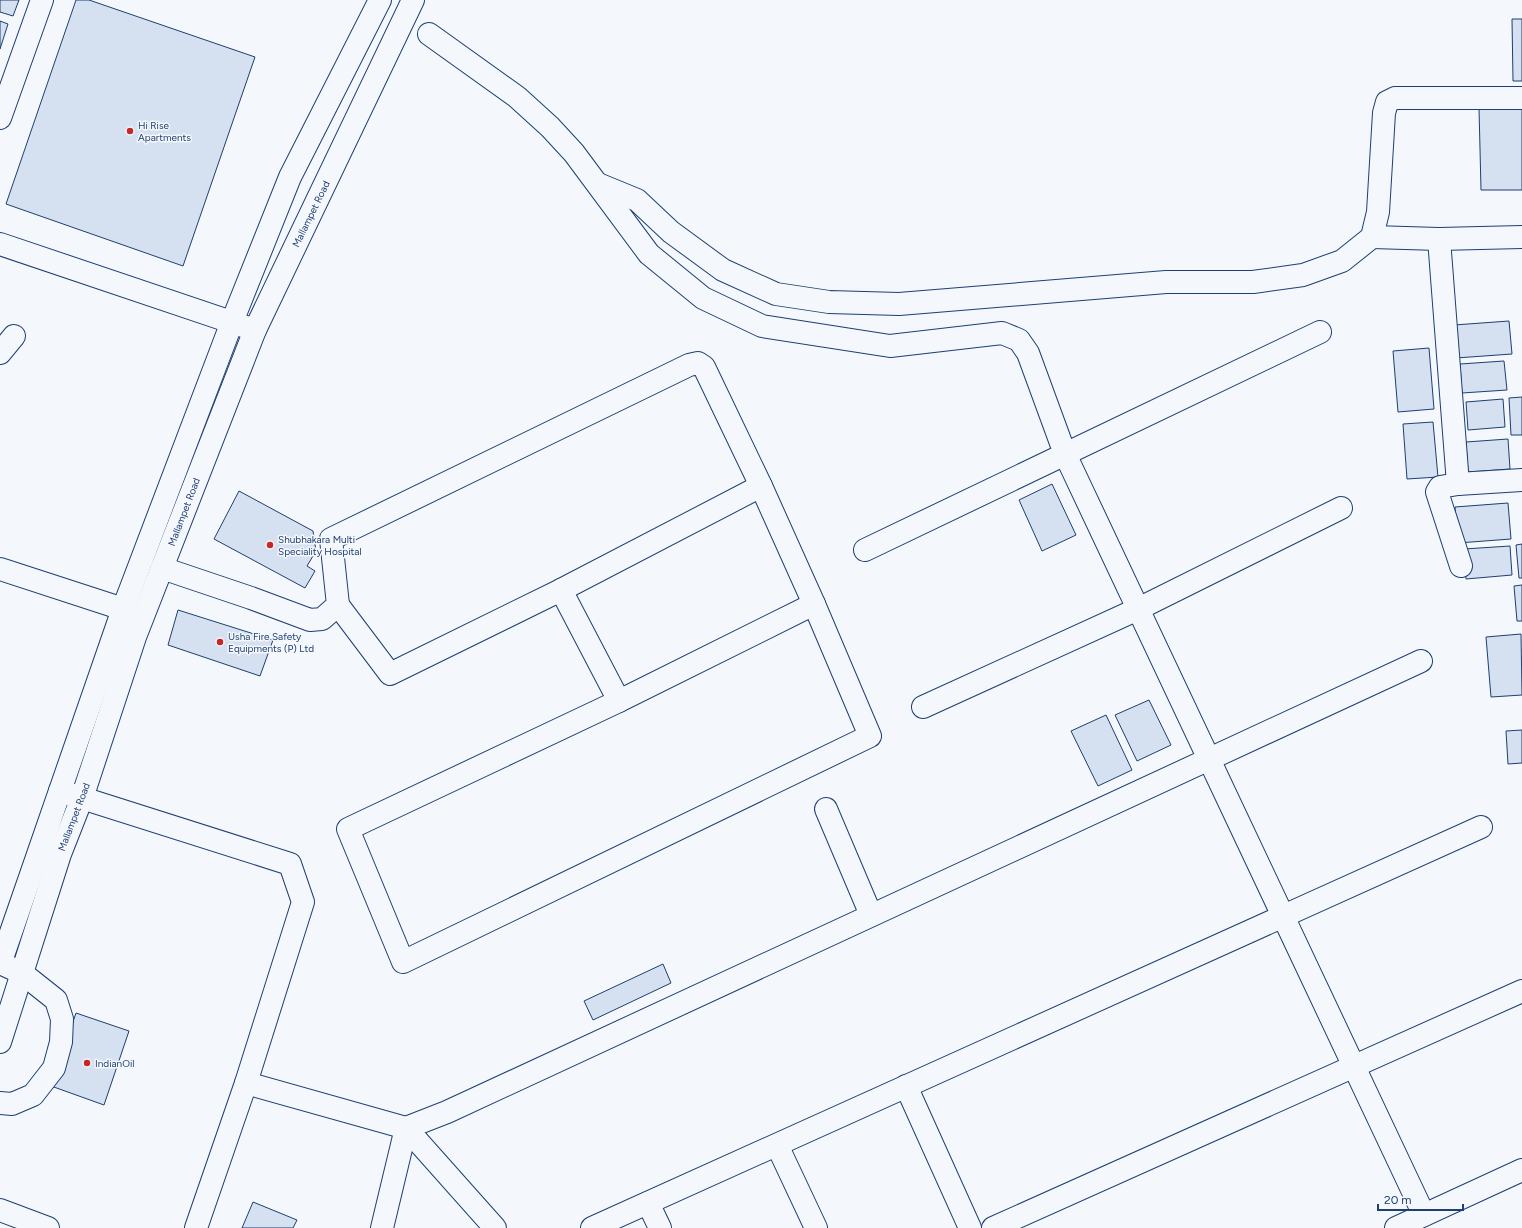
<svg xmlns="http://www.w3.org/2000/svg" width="1522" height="1228" font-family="Figtree,sans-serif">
<rect width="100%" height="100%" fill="#f4f7fb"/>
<g fill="#d5e0f0" stroke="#1d3f73">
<path d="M0,0H19L13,16L0,12Z"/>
<path d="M76,0H89L255,57L183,266L6,204Z"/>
<path d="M1512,19H1522V81H1513Z"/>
<path d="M0,21L8,24L0,49Z"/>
<path d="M1522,107V190H1481L1479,108Z"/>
<path d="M1509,321L1512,354L1456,358L1454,325Z"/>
<path d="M1429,348L1434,409L1398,412L1393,351Z"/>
<path d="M1504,361L1507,390L1462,393L1460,364Z"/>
<path d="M1522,397V435H1511L1509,398Z"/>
<path d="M1503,399L1505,427L1468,430L1466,402Z"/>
<path d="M1433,422L1438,477L1407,479L1403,424Z"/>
<path d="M1508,439L1510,469L1468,472L1466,442Z"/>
<path d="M1052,484L1076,535L1042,551L1019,500Z"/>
<path d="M239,491L313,531L316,551L307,566L315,571L305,588L214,539Z"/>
<path d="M1508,503L1511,539L1458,543L1455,507Z"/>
<path d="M1522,544V578H1519L1516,545Z"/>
<path d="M1510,546L1512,575L1466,579L1464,549Z"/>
<path d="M1522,585V621H1517L1514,586Z"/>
<path d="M178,610L273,640L260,676L168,645Z"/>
<path d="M1521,634L1522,695L1491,697L1486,637Z"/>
<path d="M1149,700L1171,745L1137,761L1115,715Z"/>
<path d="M1106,715L1132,770L1098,786L1071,731Z"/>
<path d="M1522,730V763L1508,764L1506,731Z"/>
<path d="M663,964L671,983L593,1020L584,1001Z"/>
<path d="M76,1013L129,1031L104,1105L51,1086Z"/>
<path d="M253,1202L297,1220L293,1228H242Z"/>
</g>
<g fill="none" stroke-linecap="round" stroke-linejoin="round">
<g stroke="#1d3f73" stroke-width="24">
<g id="minor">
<path d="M429,34L517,97L550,127L574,153L649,254L703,298L762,326L890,346L1002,333L1019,340L1028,353L1065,454L1424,1215"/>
<path d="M0,118L42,0"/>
<path d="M598,184L637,200L671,232L723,270L776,294L829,302L899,304L1166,282H1253L1303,275L1342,261L1372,237L1378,212L1384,113L1387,102L1395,98H1522"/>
<path d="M1372,237L1439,239"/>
<path d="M0,244L255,330"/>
<path d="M0,353L14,336"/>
<path d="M1458,484L1439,239L1522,237"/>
<path d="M865,550L1320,332"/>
<path d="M1461,566L1437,492L1440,487L1458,484L1522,480"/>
<path d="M162,568L251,598L310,620L322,619L338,605L331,539L689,365L698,363L704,367L761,486L814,604L870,736L403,962L348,829L619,701"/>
<path d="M0,569L123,609"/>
<path d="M561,590L619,701L814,604"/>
<path d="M338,605L390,674L561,590L761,486"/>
<path d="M923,707L1138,609L1341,508"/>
<path d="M60,791L290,864L303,902L246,1083L196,1228"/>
<path d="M826,809L871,915"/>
<path d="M246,1083L406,1128L495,1228"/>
<path d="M906,1086L970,1228"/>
<path d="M0,1103L12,1104L33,1095L54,1068L61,1042L62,1019L56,1000L22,973L0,963"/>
<path d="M777,1145L816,1228"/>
<path d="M648,1203L660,1228"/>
<path d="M0,1210L48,1228"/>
<path d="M382,1228L406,1128L447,1112L1421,661"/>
<path d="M592,1228L1481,827"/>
<path d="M993,1228L1522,991"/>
<path d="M1396,1228L1522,1170"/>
</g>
</g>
<g stroke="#1d3f73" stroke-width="24">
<g id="major">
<path d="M0,964L123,609L232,322L290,177L380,0"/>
<path d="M0,1042L60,854L82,798L135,637L255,330L413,0"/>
</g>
</g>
<use href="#minor" stroke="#f4f7fb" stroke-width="22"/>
<use href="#major" stroke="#f4f7fb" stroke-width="22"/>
</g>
<g fill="#c62828" stroke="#f4f7fb" stroke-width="1.5">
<circle cx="130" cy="131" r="4"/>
<circle cx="270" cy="545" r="4"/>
<circle cx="220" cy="642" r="4"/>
<circle cx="87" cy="1063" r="4"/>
</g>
<g text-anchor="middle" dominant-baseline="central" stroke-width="3" stroke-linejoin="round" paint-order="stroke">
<g font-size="10" fill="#1d3f73" stroke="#f4f7fb" text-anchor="start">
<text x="138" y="125">Hi Rise<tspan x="138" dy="12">Apartments</tspan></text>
<text x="278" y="539">Shubhakara Multi<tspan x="278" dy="12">Speciality Hospital</tspan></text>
<text x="228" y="636">Usha Fire Safety<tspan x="228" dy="12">Equipments (P) Ltd</tspan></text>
<text x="95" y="1063">IndianOil</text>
</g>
<g font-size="10" fill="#1d3f73" stroke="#f4f7fb">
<text transform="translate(311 214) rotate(-64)">Mallampet Road</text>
<text transform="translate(184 512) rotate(-69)">Mallampet Road</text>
<text transform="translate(74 817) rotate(-69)">Mallampet Road</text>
</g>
</g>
<path d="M1378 1204v6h85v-6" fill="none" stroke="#1d3f73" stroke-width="2"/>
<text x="1384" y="1204" font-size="12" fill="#1d3f73" stroke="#f4f7fb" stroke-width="3" paint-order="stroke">20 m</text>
</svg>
